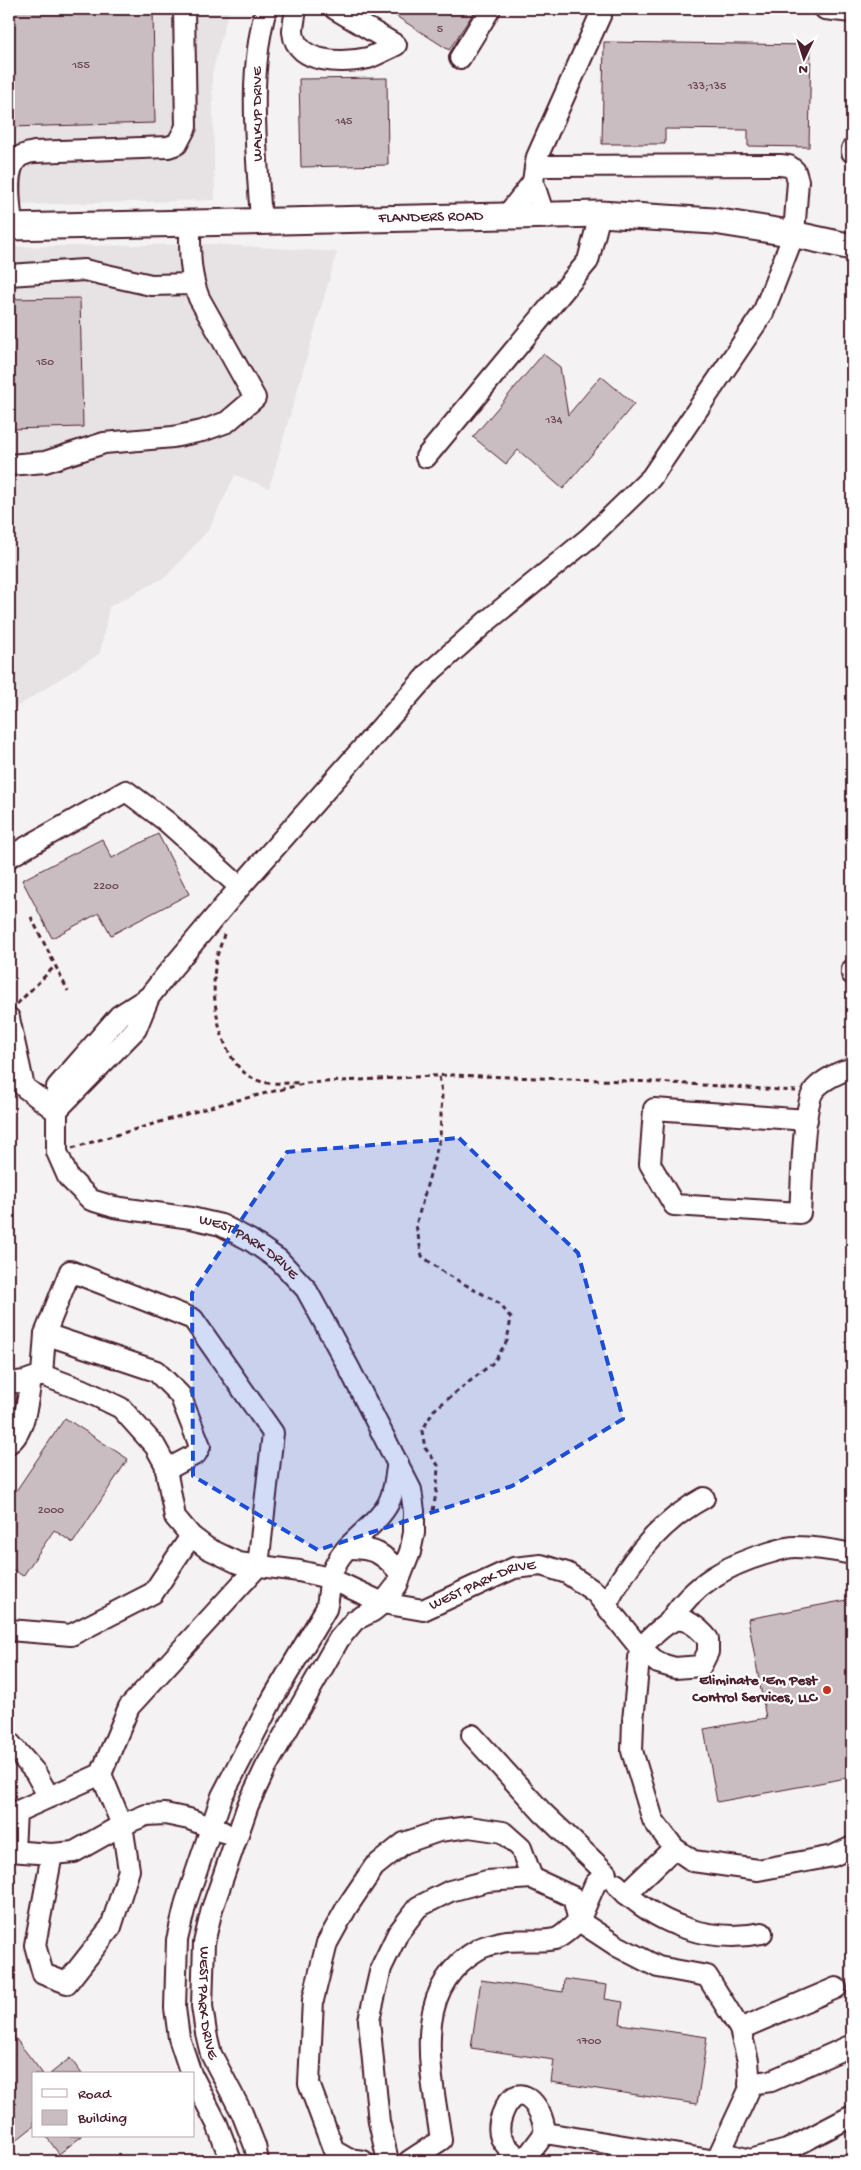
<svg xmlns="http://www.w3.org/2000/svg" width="861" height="2170" font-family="'Gochi Hand',sans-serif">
<rect width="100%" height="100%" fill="#f4f2f2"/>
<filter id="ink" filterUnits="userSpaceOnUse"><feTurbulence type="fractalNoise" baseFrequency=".02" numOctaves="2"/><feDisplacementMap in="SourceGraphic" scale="10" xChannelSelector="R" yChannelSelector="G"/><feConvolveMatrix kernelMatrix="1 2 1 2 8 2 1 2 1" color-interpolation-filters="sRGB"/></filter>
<g filter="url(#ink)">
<g fill="#e7e2e3">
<path d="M9,9H229L212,73L215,200L9,205Z"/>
<path d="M210,244L337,252L269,488L235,475L209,529L167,576L109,607L100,653L9,712V247Z"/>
</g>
<g fill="#cabdc1" stroke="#4a1f2b">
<path d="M9,9H153L155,123L9,127Z"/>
<path d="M385,9H476L449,50Z"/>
<path d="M604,42L811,45L809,147L748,146V130L665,129V144H602Z"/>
<path d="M387,78L388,165L301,167L299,79Z"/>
<path d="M80,298L83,427L9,429V299Z"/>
<path d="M543,354L560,367L568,415L601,376L634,404L563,489L518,450L506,464L473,437Z"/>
<path d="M158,834L189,894L111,935L99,913L52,938L22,880L102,839L112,858Z"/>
<path d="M65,1418L128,1459L73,1543L54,1530L23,1576L9,1567V1486L16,1491Z"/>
<path d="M852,1599V1777L717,1802L704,1729L766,1718L748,1619Z"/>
<path d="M564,1979L607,1985L605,1999L623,2002L620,2024L707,2037L697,2104L551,2082L554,2060L471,2048L481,1980L563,1992Z"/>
<path d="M9,2030L43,2074H34V2126L9,2146Z"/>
<path d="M70,2058L82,2074H50Z"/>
<path d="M46,2136H82L59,2154Z"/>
</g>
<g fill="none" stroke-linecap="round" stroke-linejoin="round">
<g stroke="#4a1f2b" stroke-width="24">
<g id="minor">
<path d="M296,9C295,16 293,25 293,32C296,65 345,63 368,58C377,55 387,49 396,45L335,9"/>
<path d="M825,9L852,12"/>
<path d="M460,58L490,9"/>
<path d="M852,149V152"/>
<path d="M535,168L537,157L603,9"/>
<path d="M507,215L533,182"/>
<path d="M261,221C257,151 247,77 266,9"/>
<path d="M12,227C11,209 4,174 16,160C20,155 28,153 34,152L168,147L177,144L186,127L184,9"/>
<path d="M9,275L84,270L151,285L193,284"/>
<path d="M426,457L588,261L600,214"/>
<path d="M9,465L45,462L104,443L173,437L202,431L227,422L255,398L199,298C189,273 190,250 190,223"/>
<path d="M9,857L126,791L166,821L240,887"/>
<path d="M852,970V974"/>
<path id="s1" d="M149,997L119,1016L57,1087V1152L68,1177L91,1200L114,1207L191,1218L221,1225L250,1240L279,1260L306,1289L349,1368L411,1490L414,1511V1533L410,1552L397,1585L383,1603L373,1611L355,1620L339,1639L266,1767L248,1805L212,1909L204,1943L202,2006L206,2033L211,2054L242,2113L255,2146L258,2161"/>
<path d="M9,1018L24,1087L56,1111"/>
<path d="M56,1111L136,1029L149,997L167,974L240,887L429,673L486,622L590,537L651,478L763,313L794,234L798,181L795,171L789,166L780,165L547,166L535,168L533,182L544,215"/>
<path d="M807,1120L654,1109L650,1164L674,1205L800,1213C802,1189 802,1104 815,1089C822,1081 841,1070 852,1069"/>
<path id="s2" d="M42,1375L88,1392L121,1408L155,1446L165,1464L175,1517L191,1536L207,1548L238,1563L299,1571L329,1578L383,1603L423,1610L514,1568L541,1565L567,1573L595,1592L640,1648L658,1663L675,1668L701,1666L708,1652V1639C678,1604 667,1623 640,1648L633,1721L632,1751L653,1820L674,1848L626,1894"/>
<path d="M9,1383L25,1381L42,1375L45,1334L156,1371L180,1395L200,1446L196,1454L166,1470"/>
<path d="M9,1443C25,1433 28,1397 31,1379"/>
<path d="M349,1548C375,1548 384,1554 401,1574"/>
<path d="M606,1605C629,1561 659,1522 704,1498"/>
<path d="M669,1622C694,1583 728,1564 772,1552C779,1550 787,1547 795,1547C814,1547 833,1550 852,1554"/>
<path d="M9,1630L71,1635L153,1593L191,1536"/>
<path d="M9,1742L35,1772L49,1797"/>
<path d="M674,1848L693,1861L758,1870L833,1856L852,1847"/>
<path d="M14,1850L16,1812L101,1774L129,1707L258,1566L273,1433L193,1319L70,1271L45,1334"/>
<path d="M9,1851L52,1854L74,1852L122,1825L146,1815L165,1814L189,1819L223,1832"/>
<path d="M52,1854L35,1945L43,1974L67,1983L111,1927L129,1870L122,1825L101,1774"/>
<path d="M616,1884C655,1923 707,1944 762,1933"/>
<path d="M191,2074L179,2038L175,2008L177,1940L186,1902L222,1796L273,1698L326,1609C331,1592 327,1578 337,1562C349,1540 376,1526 388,1504C395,1492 395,1476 398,1463"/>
<path d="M194,2079L217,2124L231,2161"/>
<path d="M749,2084L771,2081L850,2046"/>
<path d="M721,2152L750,2160L787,2150L852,2116"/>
<path d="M363,2161L348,2159L334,2151L309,2084L313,2000L327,1943L347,1907L374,1867L404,1843L439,1831L469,1827L503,1832L521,1848L532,1878"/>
<path d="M388,2161L379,2122L369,2020L381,1968L398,1933L418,1907L450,1891L487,1881L532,1878L573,1897L579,1921L595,1884L606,1873L542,1812L472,1735"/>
<path d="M409,2161L441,2140C432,2074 408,1989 479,1949C486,1945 495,1944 501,1942C519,1938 538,1943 555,1939C563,1937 572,1926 579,1921L617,1946L658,1967L707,1976L740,2029"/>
<path d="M522,2161C515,2154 505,2147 501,2138C498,2130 499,2123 502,2115C516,2075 543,2104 545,2133"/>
<path d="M524,2161L545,2133L716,2161"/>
<path d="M716,2161L750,2088L748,2061L740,2029L836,1988"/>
</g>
</g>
<g stroke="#4a1f2b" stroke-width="29">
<g id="major">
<path id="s3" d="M9,227L600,214L714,221L783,232L852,247"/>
</g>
</g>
<g stroke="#4a1f2b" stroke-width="3" stroke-dasharray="5 4" stroke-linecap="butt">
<path d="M31,917L68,991"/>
<path d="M224,934C222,942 219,949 217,956C208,992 219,1073 263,1082C274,1085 289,1082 301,1083"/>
<path d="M17,1004L55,966"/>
<path d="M72,1148L214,1106L307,1083L452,1075L656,1082L796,1091"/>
<path d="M433,1511L437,1487L438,1465L425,1448L422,1431L434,1410L494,1362L507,1341L511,1318L499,1303L446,1274L422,1256L416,1225L440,1138L442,1093L439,1076"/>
</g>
<use href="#minor" stroke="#fff" stroke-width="20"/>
<use href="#major" stroke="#fff" stroke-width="25"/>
</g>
</g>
<path fill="#1d4ed8" fill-opacity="0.2" stroke="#1d4ed8" stroke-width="4" stroke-dasharray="10 6" stroke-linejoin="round" d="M459,1138L578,1253L623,1419L512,1486L318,1550L193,1476L192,1293L287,1152Z"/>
<circle fill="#c8321e" stroke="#fff" stroke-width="2" cx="827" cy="1690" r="5"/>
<g text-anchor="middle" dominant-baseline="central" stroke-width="4.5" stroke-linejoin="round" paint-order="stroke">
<g font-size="12" fill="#6a4650">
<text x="440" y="30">5</text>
<text x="81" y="66">155</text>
<text x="707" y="87">133;135</text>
<text x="344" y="122">145</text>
<text x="45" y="363">150</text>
<text x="554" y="421">134</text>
<text x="106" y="887">2200</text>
<text x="51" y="1511">2000</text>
<text x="589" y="2042">1700</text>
</g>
<g font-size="15" fill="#4a1f2b" stroke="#fff">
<text transform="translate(258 114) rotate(-90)">WALKUP DRIVE</text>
<text stroke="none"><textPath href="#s3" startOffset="422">FLANDERS ROAD</textPath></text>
<text stroke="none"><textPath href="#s1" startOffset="422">WEST PARK DRIVE</textPath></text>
<text stroke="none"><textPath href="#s2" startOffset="548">WEST PARK DRIVE</textPath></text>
<text stroke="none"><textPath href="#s1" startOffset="1295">WEST PARK DRIVE</textPath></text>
</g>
<g font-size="15" font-weight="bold" fill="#4a1f2b" stroke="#fff" text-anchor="end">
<text x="817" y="1681">Eliminate 'Em Pest<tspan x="817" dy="17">Control Services, LLC</tspan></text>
</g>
</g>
<rect width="861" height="2170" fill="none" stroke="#fff" stroke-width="30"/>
<rect x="15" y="15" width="831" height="2140" fill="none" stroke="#4a1f2b" stroke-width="2" filter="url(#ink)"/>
<rect x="32" y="2072" width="162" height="65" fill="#ffffff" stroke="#b7a5aa"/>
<rect x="42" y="2089" width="25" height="8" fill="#ffffff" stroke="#b7a5aa"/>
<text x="78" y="2098" font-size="15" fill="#4a1f2b">Road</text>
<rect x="42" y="2110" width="25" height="15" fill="#cabdc1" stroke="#b7a5aa"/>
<text x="78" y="2122" font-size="15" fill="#4a1f2b">Building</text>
<g transform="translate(804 58) rotate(184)" stroke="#ffffff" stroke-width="4" paint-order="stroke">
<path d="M0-4L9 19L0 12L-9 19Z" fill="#4a1f2b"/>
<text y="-8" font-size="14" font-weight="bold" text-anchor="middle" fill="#4a1f2b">N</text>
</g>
</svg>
